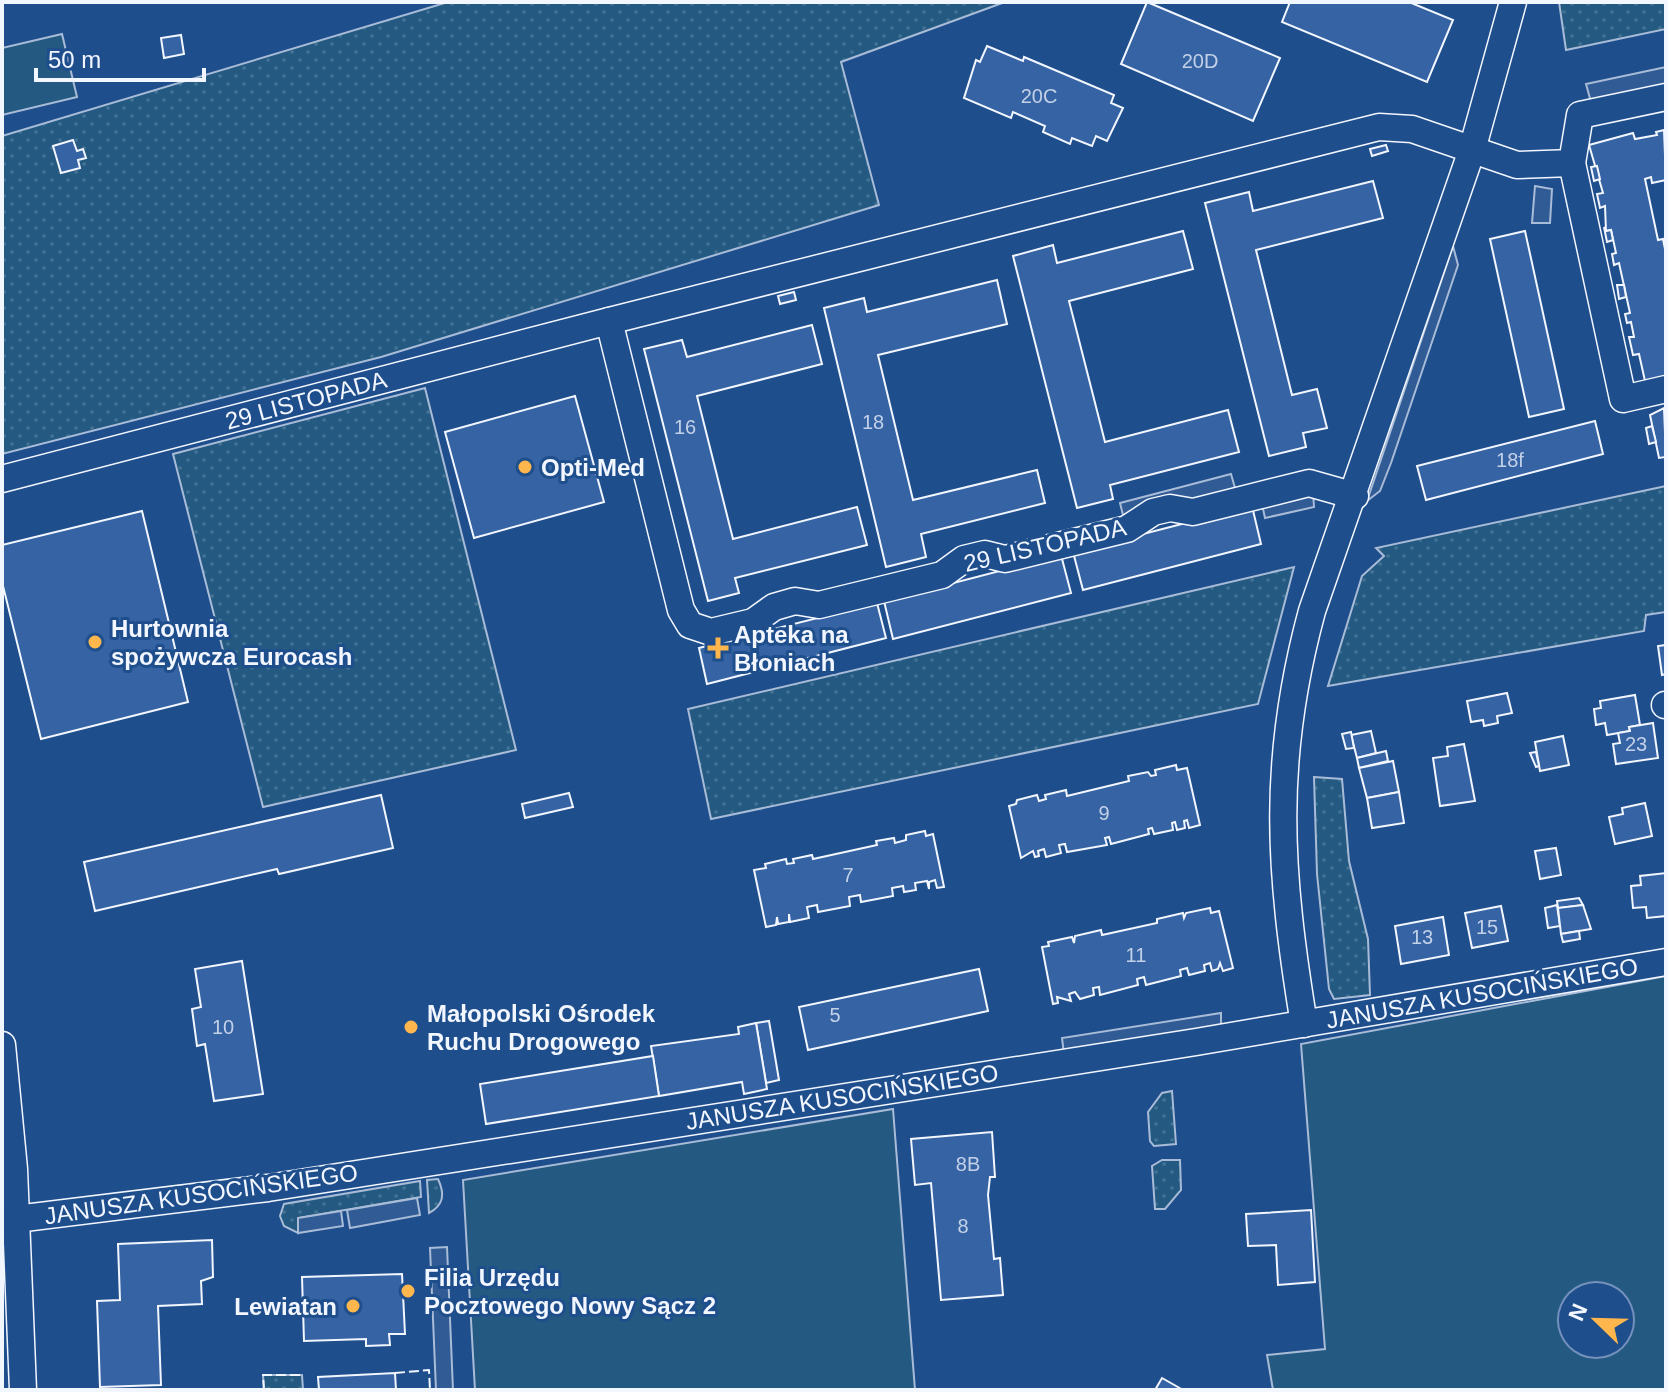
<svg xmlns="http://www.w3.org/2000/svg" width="1668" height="1392" font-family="Helvetica,sans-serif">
<defs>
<pattern id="grass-dots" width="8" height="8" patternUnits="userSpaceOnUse" patternTransform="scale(2)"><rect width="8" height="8" fill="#245a82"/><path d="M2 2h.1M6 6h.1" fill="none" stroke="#447295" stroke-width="1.8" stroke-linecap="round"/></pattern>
</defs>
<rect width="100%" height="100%" fill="#1f4e8c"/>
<g fill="url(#grass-dots)" stroke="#a8bbd7" stroke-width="2">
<path d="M448,2H1005L841,62L879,205L381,357L2,454V136Z"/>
<path d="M1559,2H1666V29L1566,50Z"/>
<path d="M425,388L516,750L263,807L173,454Z"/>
<path d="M1666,486V612L1646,615L1644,631L1328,686L1362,576L1384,556L1376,548Z"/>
<path d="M1294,567L1258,704L711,819L688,709Z"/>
<path d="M1314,777L1342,779L1349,861L1368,939L1370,995L1334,999L1329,989L1317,874Z"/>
<path d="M1172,1091L1176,1144L1154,1146L1150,1141L1148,1112L1162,1093Z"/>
<path d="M1162,1160H1180L1181,1190L1165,1209H1155L1152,1166Z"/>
<path d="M438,1179C445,1194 444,1205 429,1213L427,1180Z"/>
<path d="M420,1181L421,1197L298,1218V1233L284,1226L280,1216L284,1204Z"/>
<path d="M263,1375H302L303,1390H264Z"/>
</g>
<g fill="#245a82" stroke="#a8bbd7" stroke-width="2" fill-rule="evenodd">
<path d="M62,34L77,97L2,115V48Z"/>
<path d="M1666,976V1390H1273L1267,1355L1325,1349L1301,1044ZM1572,1296H1620V1344H1572Z"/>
<path d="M893,1109L915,1390H475L463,1180Z"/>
</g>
<g fill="#305b95" stroke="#a8bbd7" stroke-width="2">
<path d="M1666,67V86L1591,102L1586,84Z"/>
<path d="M1535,186L1552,189L1550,223H1532Z"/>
<path d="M1453,246L1458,265L1391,463L1380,491L1367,501Z"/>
<path d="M1231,474L1235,488L1124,519L1120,503Z"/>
<path d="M1313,491L1314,507L1265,518L1262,504Z"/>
<path d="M1221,1013V1028L1064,1054L1062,1038Z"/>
<path d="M417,1198L420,1215L350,1228L347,1210Z"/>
<path d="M341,1211L343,1226L298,1233V1218Z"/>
<path d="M447,1247L453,1390H436L430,1248Z"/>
</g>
<g fill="#3563a3" stroke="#f2f6ff" stroke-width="2">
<path d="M1147,2L1280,58L1253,121L1121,64Z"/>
<path d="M1290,2H1409L1453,20L1427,82L1282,22Z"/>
<path d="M181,35L184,54L164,58L161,38Z"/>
<path d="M987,46L1023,61L1024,57L1114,95L1111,103L1123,108L1107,141L1096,136L1092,146L1072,138L1070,144L1043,132L1045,126L1013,112L1011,118L964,98L976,60L980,62Z"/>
<path d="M1664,130L1666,180L1652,183L1651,177L1645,179L1658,240L1663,239L1666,254V376L1645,381L1639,354L1633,355L1629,337H1634L1631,322L1627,323L1625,314L1630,313L1619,263L1614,265L1612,254L1616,253L1611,230L1606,231L1605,206L1600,208L1597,194L1603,193L1589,145L1633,133L1635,139L1657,135L1656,132Z"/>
<path d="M73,140L77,151L83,149L86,158L78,160L80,168L61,173L53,146Z"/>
<path d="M1386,145L1388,151L1372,156L1370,149Z"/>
<path d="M1597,166L1600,179L1594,181L1591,167Z"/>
<path d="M1373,181L1383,218L1256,250L1292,395L1317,389L1327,428L1303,433L1306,447L1269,456L1205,203L1249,192L1253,211Z"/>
<path d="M1604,227L1606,231L1611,230L1613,240L1607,242Z"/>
<path d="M1183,231L1193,269L1069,301L1105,442L1228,410L1239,452L1110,485L1113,499L1077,508L1013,256L1053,245L1057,263Z"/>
<path d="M1525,231L1564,409L1529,417L1490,239Z"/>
<path d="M997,280L1007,324L878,355L913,500L1037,470L1045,503L921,534L926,557L886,567L824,308L864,298L867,312Z"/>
<path d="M1617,285H1624L1626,297L1619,299Z"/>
<path d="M794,292L796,300L780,304L778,296Z"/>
<path d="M812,325L822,364L697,396L733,539L857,507L867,545L735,578L739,593L708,601L644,349L682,340L687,357Z"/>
<path d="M575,396L604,502L474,538L445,432Z"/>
<path d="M1664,408L1666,457L1659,458L1650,415Z"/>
<path d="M1595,421L1603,454L1426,500L1417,466Z"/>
<path d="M1652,426L1656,442L1649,444L1646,428Z"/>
<path d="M1252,506L1261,544L1083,590L1073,552Z"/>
<path d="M142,511L188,702L41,739L2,582V545Z"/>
<path d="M1061,555L1071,593L893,639L884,601Z"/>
<path d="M877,603L886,638L707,684L699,648Z"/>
<path d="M1666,645V674L1662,675L1658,646Z"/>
<path d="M1507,693L1512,713L1497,716L1498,723L1484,726L1483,720L1471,722L1467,701Z"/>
<path d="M1635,695L1640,725L1629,727L1630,731L1607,735L1605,723L1596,725L1594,709L1601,708L1600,701Z"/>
<path d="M1653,723L1658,758L1616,764L1613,744L1620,743L1618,733L1630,731L1629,727Z"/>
<path d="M1371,731L1376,753L1357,758L1351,735Z"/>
<path d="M1351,732L1354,748L1346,749L1342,734Z"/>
<path d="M1563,736L1569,765L1540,771L1535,742Z"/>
<path d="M1464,744L1475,801L1440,806L1433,758L1448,756L1447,747Z"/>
<path d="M1386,751L1388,761L1359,768L1357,758Z"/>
<path d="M1536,752L1539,766L1536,767L1530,753Z"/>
<path d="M1393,761L1399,792L1367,798L1359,768Z"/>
<path d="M1176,765L1177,770L1187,768L1200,825L1189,828L1187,820L1184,821L1185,828L1177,830L1175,822L1172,823L1173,830L1154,834L1152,828L1148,829L1149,834L1111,844L1109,837L1105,838L1107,845L1067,852L1065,844L1059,845L1061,853L1046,857L1044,849L1038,851L1039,856L1035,857L1033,851L1021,858L1009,806L1016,804L1017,800L1037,795L1039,801L1046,799L1045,795L1066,790L1067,796L1129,781L1128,776L1148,772L1151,776L1156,775L1155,770Z"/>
<path d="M1399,792L1404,823L1372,828L1367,798Z"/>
<path d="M569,793L573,807L525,818L522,804Z"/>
<path d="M381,795L393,848L279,874L277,869L95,911L84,862Z"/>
<path d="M1645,803L1652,836L1615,844L1609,817L1623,814L1622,808Z"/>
<path d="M925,831L926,836L933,834L944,887L937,888L935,880L929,882V889L927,881L915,883L916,890L904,892L903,886L892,888L893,896L861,902L860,895L849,897L850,906L818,912L817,905L807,907L809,918L790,922L789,914V922L778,924L777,917L776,925L766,927L754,870L766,868L765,864L786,859L787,864L794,863L793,859L812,855L813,859L877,845L876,841L894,838L895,843L906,840V835Z"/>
<path d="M1556,848L1561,875L1540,879L1535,851Z"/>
<path d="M1666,873V916L1647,918L1646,907L1633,908L1631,886L1641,885L1640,876Z"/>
<path d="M1579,898L1583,905L1558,908L1557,901Z"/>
<path d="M1557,905L1560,926L1548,928L1545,908Z"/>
<path d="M1583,905L1591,929L1561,934L1558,908Z"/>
<path d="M1501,906L1508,941L1472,948L1465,913Z"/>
<path d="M1210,908L1211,913L1219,911L1233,968L1223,971L1220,963L1218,969L1212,971L1210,963L1204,965L1205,971L1189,975L1187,968L1180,970L1181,976L1146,985L1144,977L1137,979L1138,985L1100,995L1099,987L1093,988L1094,995L1080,999L1075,992L1069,994L1071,1001L1057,997L1058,1003L1053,1004L1042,947L1049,946L1048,942L1072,937L1074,943L1075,936L1101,930L1102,935L1157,923V919L1183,913L1184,918L1186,913Z"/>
<path d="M1443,917L1449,955L1401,964L1395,926Z"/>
<path d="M1579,931L1580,939L1563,942L1561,934Z"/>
<path d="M242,961L263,1094L214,1101L205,1044L197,1046L192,1009L201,1007L195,969Z"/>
<path d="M979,969L988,1011L808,1050L799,1007Z"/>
<path d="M769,1021L779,1080L766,1083L756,1023Z"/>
<path d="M756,1023L767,1089L744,1094L742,1082L659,1096L651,1046L739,1034L738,1027Z"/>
<path d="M653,1056L659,1096L486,1124L480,1084Z"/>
<path d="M992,1132L995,1177H990L988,1195L994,1259L1000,1258L1003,1295L941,1300L931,1183L915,1185L911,1139Z"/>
<path d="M1311,1210L1315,1282L1278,1285L1276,1245L1248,1246L1246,1214Z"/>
<path d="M212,1240L213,1277L201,1281L202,1304L158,1306L161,1385L100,1387L97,1301L120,1300L118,1244Z"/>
<path d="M402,1274L405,1334H389L390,1345L366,1346V1339L304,1341L302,1277Z"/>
<path d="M395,1373L396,1390H319L318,1377Z"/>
<path d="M1162,1378L1183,1390H1155Z"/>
</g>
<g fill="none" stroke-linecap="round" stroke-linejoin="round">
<g stroke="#f2f6ff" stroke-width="29">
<g id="minor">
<path d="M1572,163L1623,399L1666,389"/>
<path d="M609,321L681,610L690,625L711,632L753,622L774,607L795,601L819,605L942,575L964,559L985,554L1005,559L1127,529L1153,512L1170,508L1193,512L1309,483L1355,496"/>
<path d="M2,479L609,321L1379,127L1412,129L1517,165L1572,163L1580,115L1666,97"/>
<path d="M1665,705H1666"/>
<path d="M1304,1024C1279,871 1271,762 1312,611L1472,150L1513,2"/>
<path d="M2,1045L14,1169L23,1390"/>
<path d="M16,1219L268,1188L1196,1042L1666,962"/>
</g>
</g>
<use href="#minor" stroke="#1f4e8c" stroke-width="26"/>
<g stroke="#f2f6ff" stroke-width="2" stroke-dasharray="10 4" stroke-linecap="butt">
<path d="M395,1373L429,1370L430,1390"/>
<path d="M264,1390L263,1375H302"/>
</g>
</g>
<g fill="#ffb74d" stroke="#1f4e8c" stroke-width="3">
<circle cx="525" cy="467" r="8"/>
<circle cx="95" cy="642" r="8"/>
<path d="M714 636h8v8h8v8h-8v8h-8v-8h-8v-8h8z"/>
<circle cx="411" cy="1027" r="8"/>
<circle cx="408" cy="1291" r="8"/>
<circle cx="353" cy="1306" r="8"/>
</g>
<g text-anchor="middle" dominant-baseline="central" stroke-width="6" stroke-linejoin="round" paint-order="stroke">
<g font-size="20" fill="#c3d1e8">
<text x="1200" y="61">20D</text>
<text x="1039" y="96">20C</text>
<text x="873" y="422">18</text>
<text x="685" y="427">16</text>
<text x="1510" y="460">18f</text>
<text x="1636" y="744">23</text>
<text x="1104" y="813">9</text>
<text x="848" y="875">7</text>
<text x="1487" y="927">15</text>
<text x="1422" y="937">13</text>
<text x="1136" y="955">11</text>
<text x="835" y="1015">5</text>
<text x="223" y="1027">10</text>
<text x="968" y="1164">8B</text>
<text x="963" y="1226">8</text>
</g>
<g font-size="24" fill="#f2f6ff" stroke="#1f4e8c">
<text transform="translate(306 400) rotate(-15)">29 LISTOPADA</text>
<text transform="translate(1045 545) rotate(-13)">29 LISTOPADA</text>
<text transform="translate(1482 993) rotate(-10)">JANUSZA KUSOCIŃSKIEGO</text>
<text transform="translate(842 1097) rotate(-9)">JANUSZA KUSOCIŃSKIEGO</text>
<text transform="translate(201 1194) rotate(-8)">JANUSZA KUSOCIŃSKIEGO</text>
</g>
<g font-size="24" font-weight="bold" fill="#f2f6ff" stroke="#1f4e8c" text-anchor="start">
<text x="541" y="467">Opti-Med</text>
<text x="111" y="628">Hurtownia<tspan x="111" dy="28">spożywcza Eurocash</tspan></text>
<text x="734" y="634">Apteka na<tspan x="734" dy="28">Błoniach</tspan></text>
<text x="427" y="1013">Małopolski Ośrodek<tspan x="427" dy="28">Ruchu Drogowego</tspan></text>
<text x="424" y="1277">Filia Urzędu<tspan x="424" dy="28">Pocztowego Nowy Sącz 2</tspan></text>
<text x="337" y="1306" text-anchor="end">Lewiatan</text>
</g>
</g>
<rect width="1668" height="1392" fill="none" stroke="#f2f6ff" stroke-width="8"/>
<g transform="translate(1596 1320) rotate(293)"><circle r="38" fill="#1f4e8c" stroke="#7391ba" stroke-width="2"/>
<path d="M0-6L14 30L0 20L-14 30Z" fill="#ffb74d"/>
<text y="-12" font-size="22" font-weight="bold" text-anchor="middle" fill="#f2f6ff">N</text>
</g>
<path d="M36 68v12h168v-12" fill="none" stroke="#f2f6ff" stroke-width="4"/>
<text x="48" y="68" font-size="24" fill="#f2f6ff" stroke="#1f4e8c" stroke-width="6" paint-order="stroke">50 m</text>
</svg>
